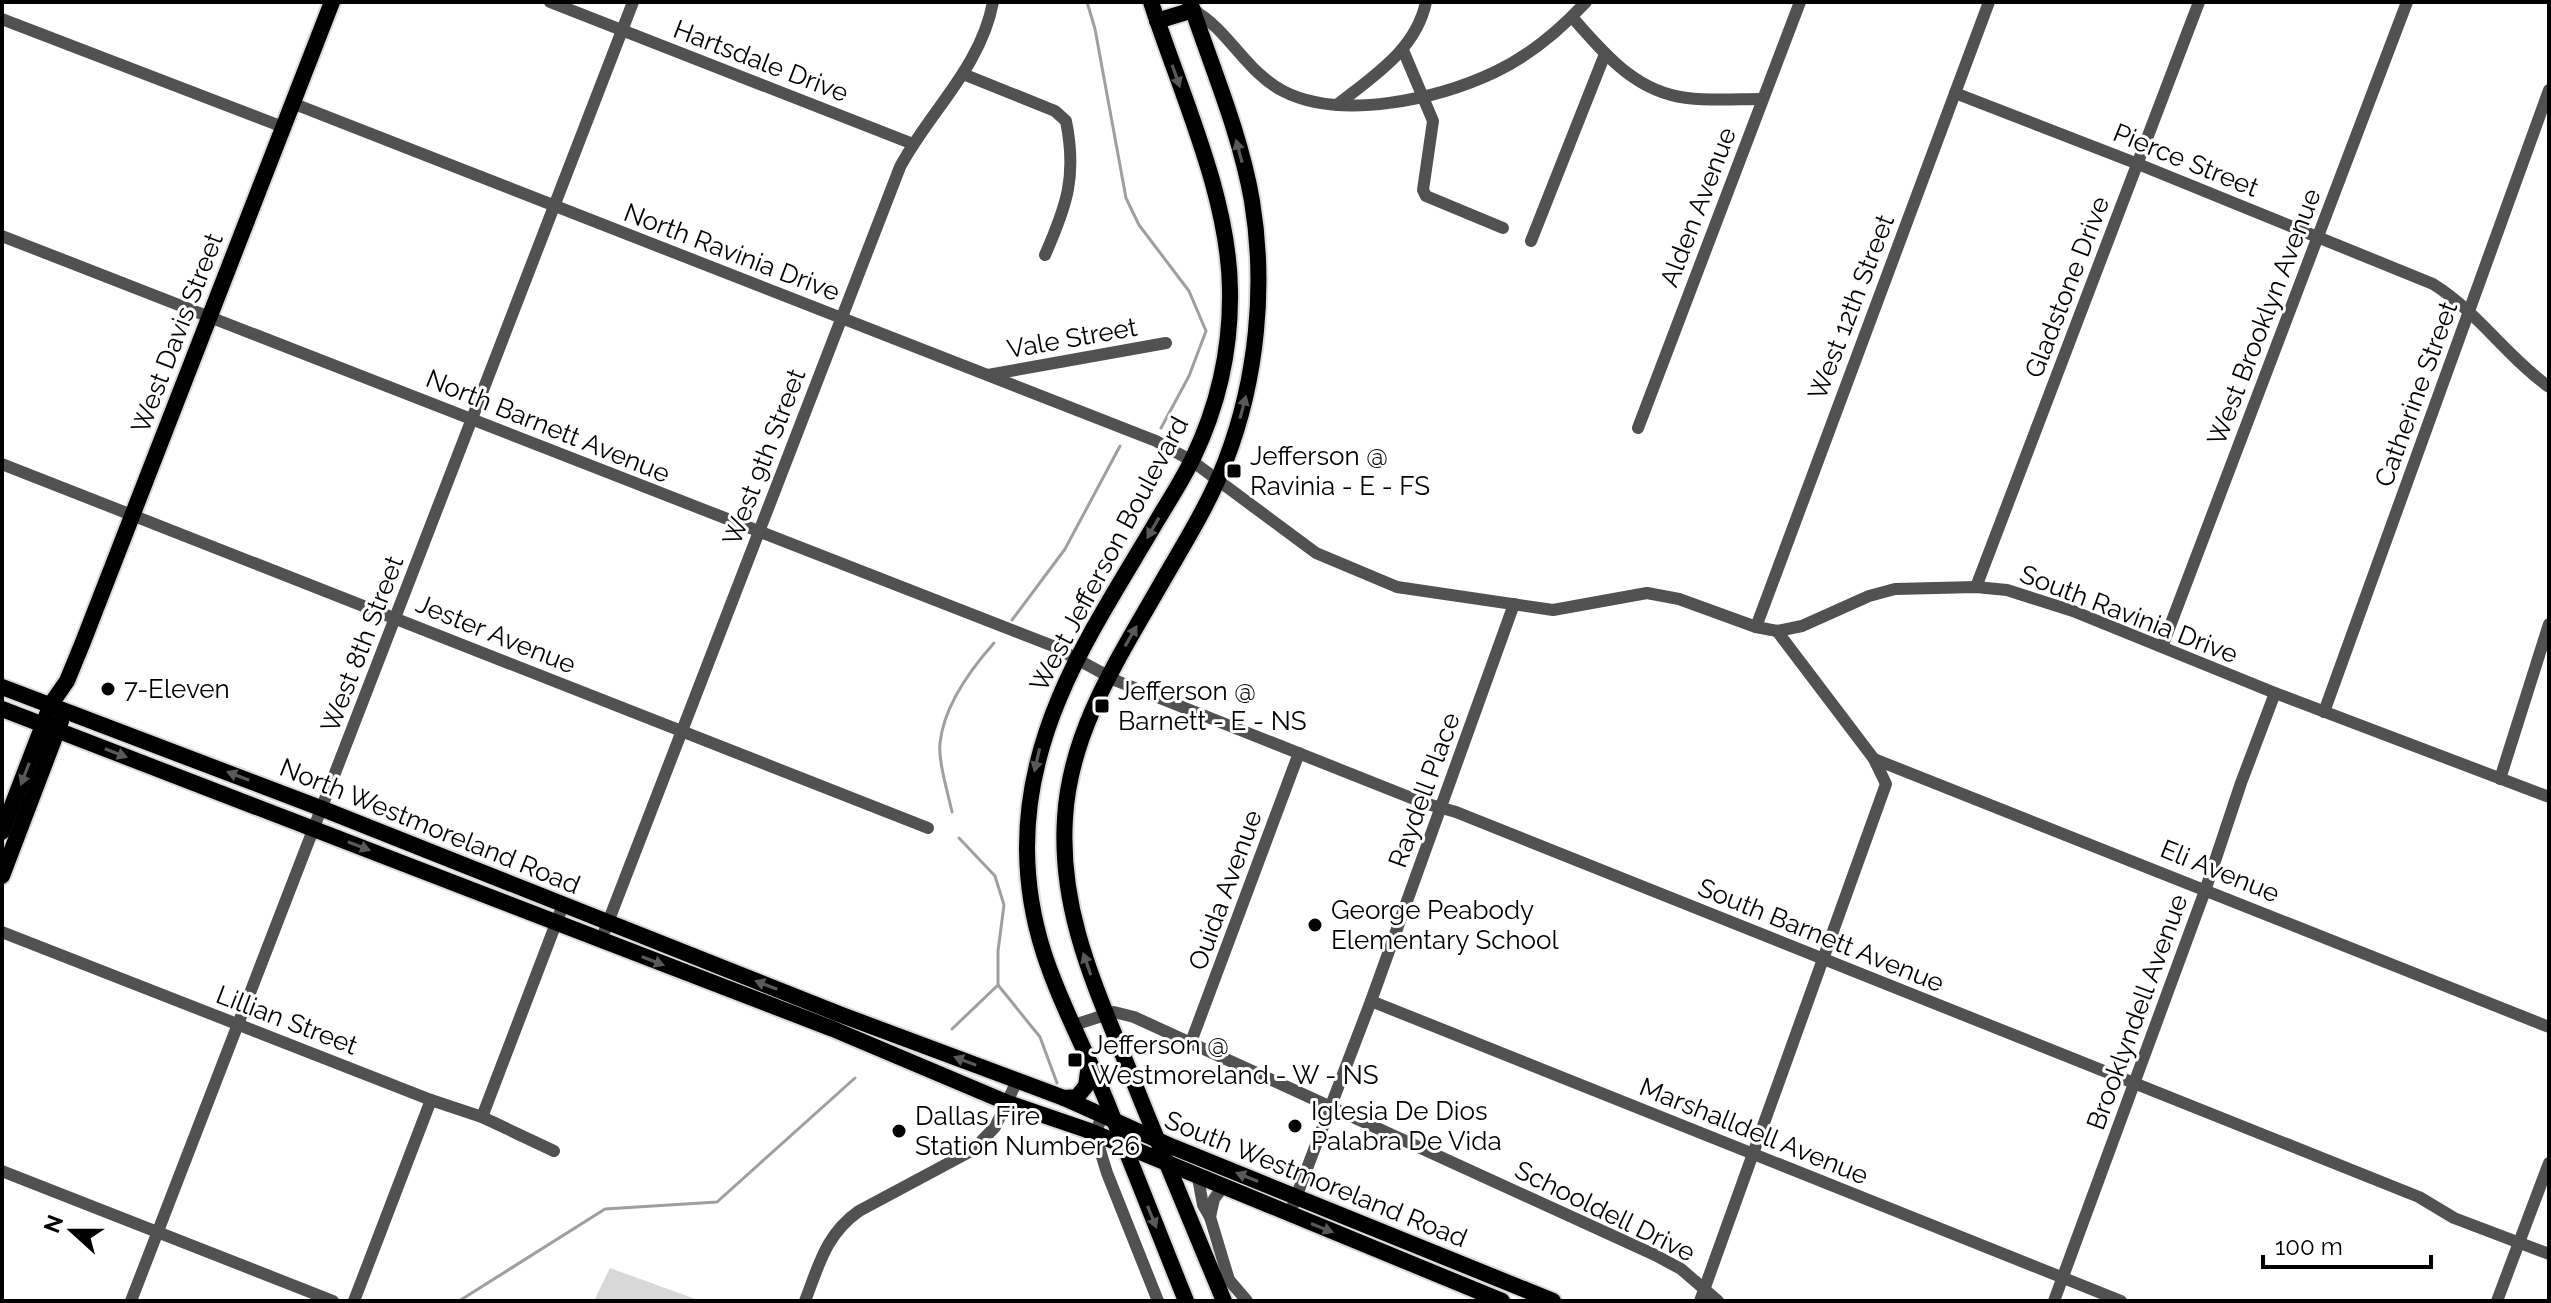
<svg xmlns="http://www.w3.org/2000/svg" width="2551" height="1303" font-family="Raleway,sans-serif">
<rect width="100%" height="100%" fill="#fff"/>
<path fill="#d8d8d8" d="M610,1268L701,1301H594Z"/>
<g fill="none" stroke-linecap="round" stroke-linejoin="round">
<g stroke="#9f9f9f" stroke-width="3">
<path d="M1087,2L1095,29L1126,198L1139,225L1189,291L1206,331L1189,376L1161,428"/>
<path d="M1012,620L1065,549L1120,446"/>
<path d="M952,812C948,793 938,761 940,743C944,705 970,670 994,643"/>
<path d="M959,838L995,876L1004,905L998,951V985L1040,1037L1057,1083"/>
<path d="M952,1029L998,985"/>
<path d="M459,1301L605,1209L717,1202L855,1078"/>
</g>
<g stroke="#dbdbdb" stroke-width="20">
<g id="major">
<path d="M1151,2C1180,92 1229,195 1230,290C1231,348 1218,406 1193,458C1183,479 1170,499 1158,519C1096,625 1026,722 1027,850C1028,951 1070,1012 1106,1100C1133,1167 1159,1234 1186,1301"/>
<path d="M1190,2C1212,68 1240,132 1252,201C1266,286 1257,379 1226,460C1209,505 1182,547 1158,589C1117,661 1070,732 1065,818C1059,911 1095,986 1129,1070C1160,1148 1192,1224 1224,1301"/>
<path d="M1157,21L1193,10"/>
<path d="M2,687L323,809L839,1014L1064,1098L1173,1147L1553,1301"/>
<path d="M2,709L833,1029L1008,1103L1087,1130L1502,1301"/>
<path d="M2,832L51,704L67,681L83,642L332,2"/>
<path d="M2,876L61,721"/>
<path d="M1064,1098L1077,1097L1086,1086L1089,1065"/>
</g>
</g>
<g stroke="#515151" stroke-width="12">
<path d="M550,2L913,144"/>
<path d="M1193,10C1229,30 1245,71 1283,91C1341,121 1438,99 1495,72C1529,56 1560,30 1586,2"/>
<path d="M1572,17C1604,53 1635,92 1687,98C1711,101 1737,99 1762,99"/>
<path d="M2,19L283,127"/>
<path d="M1403,50L1433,121L1423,190L1426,196L1503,228"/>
<path d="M963,74L1055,111L1066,121C1077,176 1067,205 1045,255"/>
<path d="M1955,93L2138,164L2433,284C2478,312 2506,356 2549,387"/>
<path d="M292,103L1156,441L1192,461L1316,553L1397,587L1553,610L1647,593L1679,599L1756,627L1777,631L1802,626L1869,596L1895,589L1976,587L2007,590L2073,611L2275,693L2549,797"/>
<path d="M1337,105C1373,76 1416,50 1426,2"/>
<path d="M2,236L1053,646L1117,681L1424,803L1456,812L2419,1197L2454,1218L2549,1254"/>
<path d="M1531,241L1605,54"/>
<path d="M988,375L1166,343"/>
<path d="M1638,428L1800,2"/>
<path d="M2,464L928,828"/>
<path d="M1976,587L2199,2"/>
<path d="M1756,627L1989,2"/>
<path d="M2162,647L2407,2"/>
<path d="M2324,712L2549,90"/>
<path d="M1874,759L2549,1027"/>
<path d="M2500,779L2549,624"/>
<path d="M605,930L900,167C930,111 981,67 993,2"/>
<path d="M2,932L431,1100L482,1117L554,1151"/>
<path d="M1371,1001L2121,1301"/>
<path d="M1071,1026L1114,1012L1134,1017L1655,1255L1681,1269L1718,1301"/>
<path d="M1191,1042L1299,753"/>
<path d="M1102,1116L1095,1134L1107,1173L1158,1301"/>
<path d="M482,1117L563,905"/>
<path d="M2,1171L333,1301"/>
<path d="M1198,1178L1203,1205L1210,1217L1229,1280L1247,1301"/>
<path d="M1293,1205L1371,1001L1514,604"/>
<path d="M1210,1217L1214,1199L1222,1188"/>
<path d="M131,1301L633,2"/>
<path d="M354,1301L431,1100"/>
<path d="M805,1301C819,1265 826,1234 859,1211L973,1150L995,1127L1017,1081"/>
<path d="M1700,1301L1886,784L1874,759L1777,631"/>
<path d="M2054,1301L2206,888L2241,783L2275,693"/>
<path d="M2497,1301L2549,1163"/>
</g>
<use href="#major" stroke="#000" stroke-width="16"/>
</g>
<defs><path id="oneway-solid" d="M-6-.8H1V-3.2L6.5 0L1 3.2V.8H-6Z" transform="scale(2)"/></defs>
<g fill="#595959">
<use href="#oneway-solid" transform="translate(1176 76) rotate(71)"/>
<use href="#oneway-solid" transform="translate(1239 151) rotate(-105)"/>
<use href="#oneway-solid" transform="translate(1243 407) rotate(-75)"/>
<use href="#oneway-solid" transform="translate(1153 528) rotate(120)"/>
<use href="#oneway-solid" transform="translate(1131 636) rotate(-60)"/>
<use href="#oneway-solid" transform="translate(116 753) rotate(21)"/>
<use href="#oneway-solid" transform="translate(1037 760) rotate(103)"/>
<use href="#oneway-solid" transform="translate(25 774) rotate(111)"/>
<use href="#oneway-solid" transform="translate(238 776) rotate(-159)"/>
<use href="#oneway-solid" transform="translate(359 846) rotate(21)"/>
<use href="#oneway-solid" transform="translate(653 961) rotate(21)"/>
<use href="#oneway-solid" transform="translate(1087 964) rotate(-109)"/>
<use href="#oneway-solid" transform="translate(766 985) rotate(-159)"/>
<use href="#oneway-solid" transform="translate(965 1061) rotate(-159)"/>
<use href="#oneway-solid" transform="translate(1247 1177) rotate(-158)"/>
<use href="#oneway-solid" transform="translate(1152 1217) rotate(68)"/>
<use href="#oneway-solid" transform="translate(1322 1228) rotate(22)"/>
</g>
<g fill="#000" stroke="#fff" stroke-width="3">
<rect x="1226" y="463" width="16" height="16" rx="4"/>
<circle cx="108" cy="689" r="8"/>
<rect x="1094" y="698" width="16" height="16" rx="4"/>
<circle cx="1315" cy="925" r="8"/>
<rect x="1067" y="1052" width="16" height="16" rx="4"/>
<circle cx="1295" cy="1126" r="8"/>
<circle cx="899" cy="1131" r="8"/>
</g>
<g text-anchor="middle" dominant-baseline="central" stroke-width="6" stroke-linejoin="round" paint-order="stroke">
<g font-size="26" fill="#000" stroke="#fff">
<text transform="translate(761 61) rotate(21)">Hartsdale Drive</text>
<text transform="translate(2186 160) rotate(22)">Pierce Street</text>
<text transform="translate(1698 207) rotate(-69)">Alden Avenue</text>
<text transform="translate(732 252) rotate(21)">North Ravinia Drive</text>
<text transform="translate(2067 287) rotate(-69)">Gladstone Drive</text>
<text transform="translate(1851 307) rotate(-69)">West 12th Street</text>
<text transform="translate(2264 317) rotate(-69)">West Brooklyn Avenue</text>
<text transform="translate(177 333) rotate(-69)">West Davis Street</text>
<text transform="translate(1072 338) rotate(-10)">Vale Street</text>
<text transform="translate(2416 394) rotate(-70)">Catherine Street</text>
<text transform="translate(548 426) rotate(22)">North Barnett Avenue</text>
<text transform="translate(764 457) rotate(-69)">West 9th Street</text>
<text transform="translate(1109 554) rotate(-62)">West Jefferson Boulevard</text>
<text transform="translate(2129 614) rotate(21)">South Ravinia Drive</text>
<text transform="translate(496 634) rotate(22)">Jester Avenue</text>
<text transform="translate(362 644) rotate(-69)">West 8th Street</text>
<text transform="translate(1424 790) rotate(-70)">Raydell Place</text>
<text transform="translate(430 826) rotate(22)">North Westmoreland Road</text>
<text transform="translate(2220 871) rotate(22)">Eli Avenue</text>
<text transform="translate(1225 890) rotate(-70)">Ouida Avenue</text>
<text transform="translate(1821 935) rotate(22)">South Barnett Avenue</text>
<text transform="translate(2137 1012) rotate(-70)">Brooklyndell Avenue</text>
<text transform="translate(287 1020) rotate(21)">Lillian Street</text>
<text transform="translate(1754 1131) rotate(22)">Marshalldell Avenue</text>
<text transform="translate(1316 1179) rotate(22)">South Westmoreland Road</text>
<text transform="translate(1605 1211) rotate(26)">Schooldell Drive</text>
</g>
<g font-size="26" fill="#000" stroke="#fff" text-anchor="start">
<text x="1250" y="456">Jefferson @<tspan x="1250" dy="30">Ravinia - E - FS</tspan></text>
<text x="124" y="689">7-Eleven</text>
<text x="1118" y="691">Jefferson @<tspan x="1118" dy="30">Barnett - E - NS</tspan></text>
<text x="1331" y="910">George Peabody<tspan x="1331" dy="30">Elementary School</tspan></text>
<text x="1091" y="1045">Jefferson @<tspan x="1091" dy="30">Westmoreland - W - NS</tspan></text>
<text x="1311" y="1111">Iglesia De Dios<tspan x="1311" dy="30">Palabra De Vida</tspan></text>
<text x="915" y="1116">Dallas Fire<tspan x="915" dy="30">Station Number 26</tspan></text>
</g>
</g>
<rect width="2551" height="1303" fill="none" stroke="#000000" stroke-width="8"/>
<g transform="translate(72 1231) rotate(291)" stroke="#ffffff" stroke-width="6" paint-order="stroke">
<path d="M0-6L14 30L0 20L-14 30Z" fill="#000000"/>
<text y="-12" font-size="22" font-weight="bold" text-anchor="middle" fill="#000000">N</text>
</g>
<path d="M2263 1255v12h168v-12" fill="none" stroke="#000000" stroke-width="4"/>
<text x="2275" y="1255" font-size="24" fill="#000000" stroke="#ffffff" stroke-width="6" paint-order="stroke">100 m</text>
</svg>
